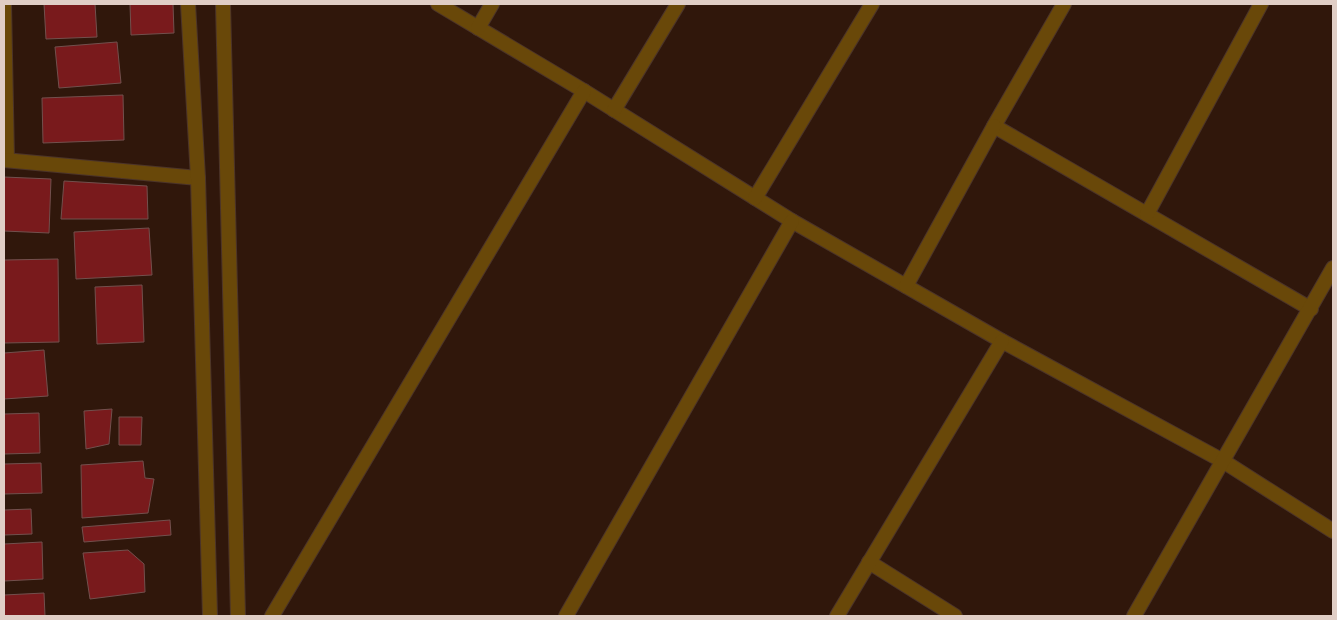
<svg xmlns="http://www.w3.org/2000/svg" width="1337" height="620" font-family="Manrope,sans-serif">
<rect width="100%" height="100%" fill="#30170b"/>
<g fill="#791a1c" stroke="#72504d">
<path d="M44,4H95L97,37L46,39Z"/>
<path d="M130,4H173L174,33L131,35Z"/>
<path d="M117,42L121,83L59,88L55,47Z"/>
<path d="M123,95L124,140L43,143L42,98Z"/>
<path d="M4,177L51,179L49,233L4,231Z"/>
<path d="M64,181L147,186L148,219H61Z"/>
<path d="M149,228L152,275L76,279L74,232Z"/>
<path d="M58,259L59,342L4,343V260Z"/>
<path d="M142,285L144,342L97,344L95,287Z"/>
<path d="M44,350L48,396L4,399V353Z"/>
<path d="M112,409L109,444L86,449L84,411Z"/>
<path d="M39,413L40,453L4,454V414Z"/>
<path d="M119,417H142L141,445H119Z"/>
<path d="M143,461L145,478L154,479L148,513L82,518L81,465Z"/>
<path d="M41,463L42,493L4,494V464Z"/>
<path d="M31,509L32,534L4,535V510Z"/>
<path d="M170,520L171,535L84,542L82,527Z"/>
<path d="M42,542L43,579L4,581V544Z"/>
<path d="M128,550L144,564L145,592L90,599L83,553Z"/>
<path d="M44,593L45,616H4V595Z"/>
</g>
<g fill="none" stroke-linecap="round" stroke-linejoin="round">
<g stroke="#4c3429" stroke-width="16">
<g id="minor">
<path d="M4,4L7,160"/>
<path d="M438,4L584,91L792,221L1002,341L1223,461L1333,531"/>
<path d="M1064,4L994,126L1311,309"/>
<path d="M478,28L492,4"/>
<path d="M614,110L678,4"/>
<path d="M4,160L198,178"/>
<path d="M755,198L872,4"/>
<path d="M1147,214L1261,4"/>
<path d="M906,286L994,126"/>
<path d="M869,562L955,616"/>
<path d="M272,616L584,91"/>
<path d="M566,616L792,221"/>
<path d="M837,616L1002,341"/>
<path d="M1134,616L1333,268"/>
</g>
</g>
<g stroke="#4c3429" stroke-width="16">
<g id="tertiary">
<path d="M188,4L198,178L210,616"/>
<path d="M223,4L238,616"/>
</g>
</g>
<use href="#minor" stroke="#694809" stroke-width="14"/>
<use href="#tertiary" stroke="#694809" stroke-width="14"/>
</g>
<rect width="1337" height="620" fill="none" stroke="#e0cec6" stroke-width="10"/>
</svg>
